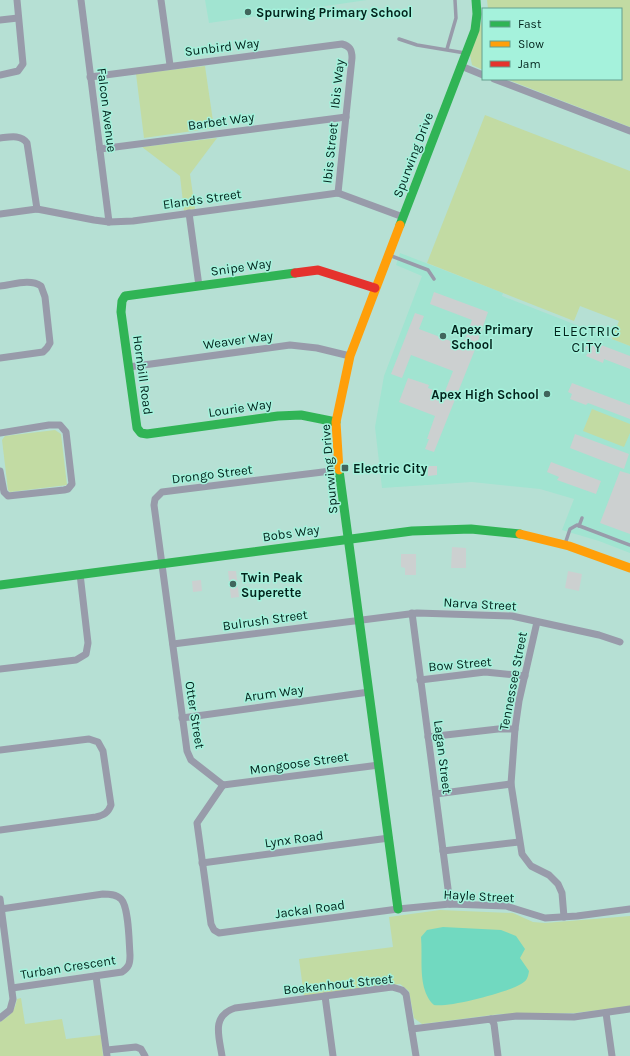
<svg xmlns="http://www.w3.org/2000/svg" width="630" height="1056" font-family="Karla,sans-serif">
<rect width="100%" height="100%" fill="#b6e0d4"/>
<g fill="#a1e4d1">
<path d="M205,0H367L209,23Z"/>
<path d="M400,253L503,293L502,296L630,346V553L599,541L562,530L574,499L540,489L472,482L382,488L375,427L384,376L422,276L396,265Z"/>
</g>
<g fill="#c2dba3">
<path d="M487,0H630V127L506,79H621V9H488Z"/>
<path d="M483,18V70L472,65L470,55Z"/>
<path d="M205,66L214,128L144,138L136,74Z"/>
<path d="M485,115L630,171V346L612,339L619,321L580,306L574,321L427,263Z"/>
<path d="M217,138L190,174L195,209L184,211L180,176L142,147Z"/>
<path d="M592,409L630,424V433L624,447L583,431Z"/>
<path d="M55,430L61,434L67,485L10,492L8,490L2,440L5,436Z"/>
<path d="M440,910L513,913L533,922L545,923L630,916V1006L575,1013L500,1014L422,1024L414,1018L409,991L400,984L304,996L299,959L393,947L389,917Z"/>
<path d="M21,998L25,1024L62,1019L66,1039L101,1035L103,1056H0V1022C10,1016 15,1011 17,999Z"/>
</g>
<path fill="#71d9c0" d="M443,927L501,930L516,936L525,949L520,958L529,971C528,977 527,981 521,984C508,992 448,1008 434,1005C417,989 423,959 421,937L427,930Z"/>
<g fill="#ccd0d0">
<path d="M434,292L488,312L474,352L434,452L425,449L429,439H427L435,416L399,402L408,378L429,385L428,388L444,394L453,371L411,355L402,378L391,374L415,313L424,316L419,329L461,345L463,340H465L472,320L430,304Z"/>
<path d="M588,340L630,356V369L604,359L603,363L586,356L589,351L585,349Z"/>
<path d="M572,383L630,405V419L588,403L586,405L570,399L572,394L568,392Z"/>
<path d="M575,434L629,454L624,469L570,448Z"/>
<path d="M551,462L601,481L596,494L557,480L559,477L547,472Z"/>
<path d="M428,466H437V475L428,476Z"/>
<path d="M620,471L630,474V534L600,523Z"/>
<path d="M452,547L466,548V568H451Z"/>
<path d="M401,554H416V575H405V568L401,567Z"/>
<path d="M228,571H236L239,597L231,598Z"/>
<path d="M568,571L582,574L579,591L565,588Z"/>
<path d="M201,580L202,591L193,592L192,581Z"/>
</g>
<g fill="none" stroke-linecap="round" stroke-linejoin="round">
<g stroke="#989baa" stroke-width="3.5">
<path d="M399,39L417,45L465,53"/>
<path d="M447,49L456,18L455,0"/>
<path d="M389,255L428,270L434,279"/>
<path d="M579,526L582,518"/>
<path d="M565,544L570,529L577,525L630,545"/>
</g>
<g stroke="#989baa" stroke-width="7">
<path d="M81,0L109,222"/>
<path d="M161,0L170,65"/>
<path d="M0,20L18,18"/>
<path d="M461,66L483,75"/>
<path d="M0,75L18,71L23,64L17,0"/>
<path d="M90,77L342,44C350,46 352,50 352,58L338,193"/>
<path d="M494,79L630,131"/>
<path d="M0,138C9,137 21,134 27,143L37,209"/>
<path d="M100,149L346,117"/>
<path d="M189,213L199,286"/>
<path d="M0,214L37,209L94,220L109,222L133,221L338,193L403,217"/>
<path d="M0,286C12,285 30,278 41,286L45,297L50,343L47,348L43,352L0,358"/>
<path d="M129,367L290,345L317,348L350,356"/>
<path d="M0,433L49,425H60L66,432L72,484L68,489L64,490L8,496L4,492L0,471"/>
<path d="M412,613L450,904"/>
<path d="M537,622L519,701L515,729L511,784L522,854L531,866L549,875L558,884L562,893L564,917"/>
<path d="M173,644L417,613L512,616L599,635L620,642"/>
<path d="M0,669L76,660L86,654L88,643L80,574"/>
<path d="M420,680L485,672L525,676"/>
<path d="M182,718L369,692"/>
<path d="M428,737L498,729H515"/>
<path d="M0,750L89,739L98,742L103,751L111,805C108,813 104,815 96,817L0,830"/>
<path d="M223,785L197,823L211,924L214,930L219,933L398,909L450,904L506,906L545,918L577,916L630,909"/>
<path d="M223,785L191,760L187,751L154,505L155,499L162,492L339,470"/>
<path d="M223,785L379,765"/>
<path d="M436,794L511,784"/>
<path d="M443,851L519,842"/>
<path d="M202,863L389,838"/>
<path d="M0,899L13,999L10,1010L0,1018"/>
<path d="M1,909L103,894C109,894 116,894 121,899C129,907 129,943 130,955C130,964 129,967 122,972L12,988"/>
<path d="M96,976L107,1056"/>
<path d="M325,996L333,1056"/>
<path d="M606,1013L612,1056"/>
<path d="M491,1019L517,1016L574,1017L630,1009"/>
<path d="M412,1029L491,1019L494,1024L498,1056"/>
<path d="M107,1050L136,1047L141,1049L145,1056"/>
<path d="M222,1056C219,1036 211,1016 235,1008L392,987L402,990L406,994L416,1056"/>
</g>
<g stroke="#30b455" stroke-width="9">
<path d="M400,225L475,30L477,14L476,0"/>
<path d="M295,273L125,296L122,301L121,312L137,428L141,433L147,434L278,416L301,415L336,422"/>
<path d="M339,470L398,909"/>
<path d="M0,585L412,531L471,529L520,534"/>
</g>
<g stroke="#ff9f0a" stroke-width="9">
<path d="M339,470L336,422L350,356L400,225"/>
<path d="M520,534L569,546L630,568"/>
</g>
<path stroke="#e5322d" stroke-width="9" d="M295,273L318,270L375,288"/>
</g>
<g fill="#41655c" stroke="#a5f2dc" stroke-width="1.5">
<circle cx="248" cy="12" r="4"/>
<circle cx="443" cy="336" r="4"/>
<circle cx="547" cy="394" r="4"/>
<rect x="341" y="464" width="8" height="8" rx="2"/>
<circle cx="233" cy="584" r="4"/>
</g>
<g text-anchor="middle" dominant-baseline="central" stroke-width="3" stroke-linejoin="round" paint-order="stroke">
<g font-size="13" font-weight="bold" fill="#02231c" stroke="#a5f2dc" text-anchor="start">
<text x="256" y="12">Spurwing Primary School</text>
<text x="451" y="329">Apex Primary<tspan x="451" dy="15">School</tspan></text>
<text x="539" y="394" text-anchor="end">Apex High School</text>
<text x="353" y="468">Electric City</text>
<text x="241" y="577">Twin Peak<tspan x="241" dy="15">Superette</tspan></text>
</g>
<g font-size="13" fill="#02231c" stroke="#a5f2dc">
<text transform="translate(222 47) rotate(-7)">Sunbird Way</text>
<text transform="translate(337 84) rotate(-84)">Ibis Way</text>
<text transform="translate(107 110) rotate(83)">Falcon Avenue</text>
<text transform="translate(221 121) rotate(-8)">Barbet Way</text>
<text transform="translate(330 153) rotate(-84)">Ibis Street</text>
<text transform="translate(413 155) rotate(-69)">Spurwing Drive</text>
<text transform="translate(202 199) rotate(-8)">Elands Street</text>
<text transform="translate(241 267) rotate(-8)">Snipe Way</text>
<text transform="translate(238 340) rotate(-8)">Weaver Way</text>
<text transform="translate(143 375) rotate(82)">Hornbill Road</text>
<text transform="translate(240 408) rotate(-8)">Lourie Way</text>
<text transform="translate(329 469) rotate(-95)">Spurwing Drive</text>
<text transform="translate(212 474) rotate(-7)">Drongo Street</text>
<text transform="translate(291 533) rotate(-8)">Bobs Way</text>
<text transform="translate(480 604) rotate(3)">Narva Street</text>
<text transform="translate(265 620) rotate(-8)">Bulrush Street</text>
<text transform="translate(460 664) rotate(-5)">Bow Street</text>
<text transform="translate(513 681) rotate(-79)">Tennessee Street</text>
<text transform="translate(274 693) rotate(-8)">Arum Way</text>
<text transform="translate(195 715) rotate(81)">Otter Street</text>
<text transform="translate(443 757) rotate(83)">Lagan Street</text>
<text transform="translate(299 763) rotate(-8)">Mongoose Street</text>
<text transform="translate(294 839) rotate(-8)">Lynx Road</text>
<text transform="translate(479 896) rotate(3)">Hayle Street</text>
<text transform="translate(310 909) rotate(-8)">Jackal Road</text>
<text transform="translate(68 967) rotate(-9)">Turban Crescent</text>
<text transform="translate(338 984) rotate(-6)">Boekenhout Street</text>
</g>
<g font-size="14" letter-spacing="1" fill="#02231c" stroke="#a5f2dc">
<text x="587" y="331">ELECTRIC<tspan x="587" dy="16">CITY</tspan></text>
</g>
</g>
<rect x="482" y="8" width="140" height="72" fill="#a5f2dc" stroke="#649f8f"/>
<rect x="490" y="21" width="20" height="6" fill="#30b455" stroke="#649f8f"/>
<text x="518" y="28" font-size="12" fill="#02231c">Fast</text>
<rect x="490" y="41" width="20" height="6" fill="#ff9f0a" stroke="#649f8f"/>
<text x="518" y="48" font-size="12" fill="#02231c">Slow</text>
<rect x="490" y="61" width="20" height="6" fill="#e5322d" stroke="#649f8f"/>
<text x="518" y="68" font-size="12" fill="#02231c">Jam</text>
</svg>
